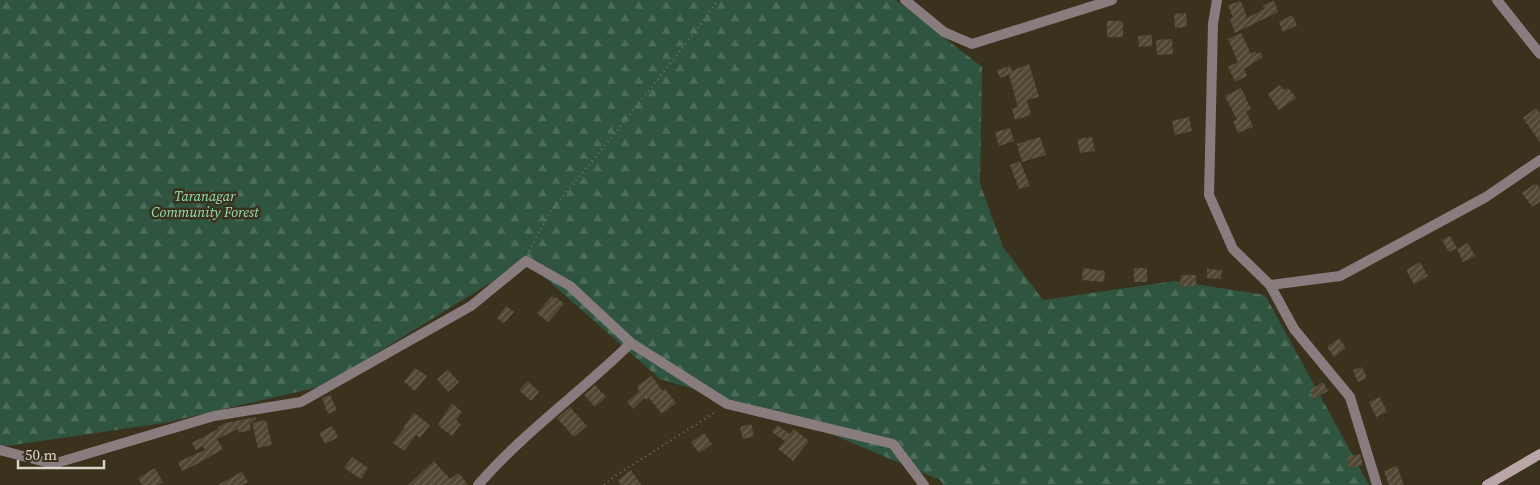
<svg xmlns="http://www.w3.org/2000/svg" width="1540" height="485" font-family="'Source Serif 4',serif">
<defs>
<pattern id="forest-firs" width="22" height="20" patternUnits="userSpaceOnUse" patternTransform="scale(1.25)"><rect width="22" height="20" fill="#2f5541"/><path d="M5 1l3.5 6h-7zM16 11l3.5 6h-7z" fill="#4d6d5b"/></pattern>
<pattern id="building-hatch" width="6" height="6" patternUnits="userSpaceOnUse" patternTransform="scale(1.25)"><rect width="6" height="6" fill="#514833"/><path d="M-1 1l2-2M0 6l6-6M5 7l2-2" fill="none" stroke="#69624f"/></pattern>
</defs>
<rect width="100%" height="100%" fill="#3a321d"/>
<path fill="url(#forest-firs)" d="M0,0H896L982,67L980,184L1003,247L1043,300L1175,281L1265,295L1369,485H944L940,480L803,422L660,379L526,261L323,386L164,423L0,447Z"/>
<g fill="url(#building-hatch)">
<path d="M1241,1L1247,18L1264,9L1263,5L1274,1L1278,12L1235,33L1230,19L1233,18L1228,5Z"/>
<path d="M1186,13L1187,27L1175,28L1174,14Z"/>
<path d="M1292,15L1297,25L1283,32L1279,22Z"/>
<rect x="1107" y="21" width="16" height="16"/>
<path d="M1241,33L1251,54L1255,51L1257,54L1260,52L1263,57L1244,69L1247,76L1235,82L1228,67L1238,62L1228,39Z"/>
<path d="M1152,35V46L1139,47L1138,36Z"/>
<path d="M1172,39L1173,54L1157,55L1156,40Z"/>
<path d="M1029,64L1039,97L1027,100L1031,115L1015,120L1012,109L1018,107L1009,75L1000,78L997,70L1010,66L1012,71Z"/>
<path d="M1280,85L1284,90L1288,88L1296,98L1279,110L1268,94Z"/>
<path d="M1241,88L1251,109L1246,111L1253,127L1238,133L1233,121L1237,120L1225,96Z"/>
<path d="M1536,108L1540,113V142L1523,118Z"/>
<path d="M1189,117L1192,131L1175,135L1172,121Z"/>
<path d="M1010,128L1014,141L999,146L995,132Z"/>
<path d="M1040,137L1046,155L1022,162L1017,144Z"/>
<path d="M1092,137L1095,151L1080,153L1077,139Z"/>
<path d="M1020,161L1030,186L1019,189L1010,165Z"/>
<path d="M1536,183L1540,189V202L1532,207L1522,193Z"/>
<path d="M1450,236L1457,248L1449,252L1442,240Z"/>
<path d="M1468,243L1475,256L1463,262L1457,249Z"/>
<path d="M1420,262L1428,276L1414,284L1406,270Z"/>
<path d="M1083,268L1105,271L1104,282L1082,280Z"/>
<rect x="1134" y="268" width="13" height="14"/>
<path d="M1207,269L1222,270L1221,279L1207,278Z"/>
<path d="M1181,275H1196V286H1180Z"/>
<path d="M552,296L555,298L556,297L564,304L548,322L537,313Z"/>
<path d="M506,306L514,312L504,323L497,318Z"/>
<path d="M1339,338L1346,348L1334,357L1327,347Z"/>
<path d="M1362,367L1367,378L1358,382L1353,370Z"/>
<path d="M415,368L427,376L415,391L404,382Z"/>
<path d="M448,370L459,382L448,392L437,379Z"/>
<path d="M652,376L662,391L665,389L676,403L662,414L649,398L646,400L644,398L633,409L627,402L639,391L637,386Z"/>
<path d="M528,381L539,392L531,401L519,390Z"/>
<path d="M1323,382L1328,391L1314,399L1309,391Z"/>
<path d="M595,385L606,397L595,407L584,395Z"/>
<path d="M330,395L337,410L328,414L322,398Z"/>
<path d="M1380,397L1387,412L1376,417L1369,402Z"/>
<path d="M452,403L462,412L456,420L461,424L452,436L438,425Z"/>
<path d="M570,407L587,426L574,437L557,418Z"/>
<path d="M414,413L430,425L420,438L416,435L404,451L393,443L405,427L404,426Z"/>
<path d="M256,417V419L250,423L251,430L238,433V429L217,439L223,449L197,464L182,471L178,462L205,450L203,446L196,450L192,443L218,429V427L226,423Z"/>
<path d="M266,420L272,445L258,448L252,423Z"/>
<path d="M751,424L754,436L743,439L740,427Z"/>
<path d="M777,425L790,434L794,429L809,441L793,461L778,449L785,441L772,432Z"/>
<path d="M332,426L338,437L325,444L319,433Z"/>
<path d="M704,433L712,444L699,453L691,442Z"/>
<path d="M1360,454L1363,465L1349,468L1347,457Z"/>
<path d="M352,457L368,468L361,479L344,468Z"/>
<path d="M434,461L450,479L459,473L468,485H408Z"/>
<path d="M1397,466L1404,485H1389L1384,471Z"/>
<path d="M155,468L163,482L158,485H142L138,478Z"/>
<path d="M631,470L641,485H621L618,480Z"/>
<path d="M242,472L248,482L242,485H218Z"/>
</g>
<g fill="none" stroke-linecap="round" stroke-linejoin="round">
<g stroke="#797261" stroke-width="2" stroke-dasharray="1 4" stroke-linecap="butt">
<path d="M529,251L551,211L620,127L692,36L718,0"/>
<path d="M604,485L615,476L717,411"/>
</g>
<g stroke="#897c7e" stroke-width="10">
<path d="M905,0L944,32L972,44L1112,0"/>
<path d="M1217,0L1213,24L1209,195L1233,249L1270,285L1294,329L1350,397L1377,485"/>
<path d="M1497,0L1540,54"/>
<path d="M1270,285L1340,276L1486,197L1540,160"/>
<path d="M0,450L53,464L214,416L301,402L471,306L526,261L570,286L631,343L727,404L893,444L924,485"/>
<path d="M478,485C524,432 581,392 631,343"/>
</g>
<path stroke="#baa5a8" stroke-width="10" d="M1487,485L1540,454"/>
</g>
<g text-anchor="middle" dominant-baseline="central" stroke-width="5" stroke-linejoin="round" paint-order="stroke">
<g font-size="14" font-style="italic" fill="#93e0b5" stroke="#3a321d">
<text x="205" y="196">Taranagar<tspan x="205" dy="16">Community Forest</tspan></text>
</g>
</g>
<path d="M18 460v8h86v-8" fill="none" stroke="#dad5c9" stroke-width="2.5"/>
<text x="25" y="460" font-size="15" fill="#dad5c9" stroke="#3a321d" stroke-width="4" paint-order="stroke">50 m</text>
</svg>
